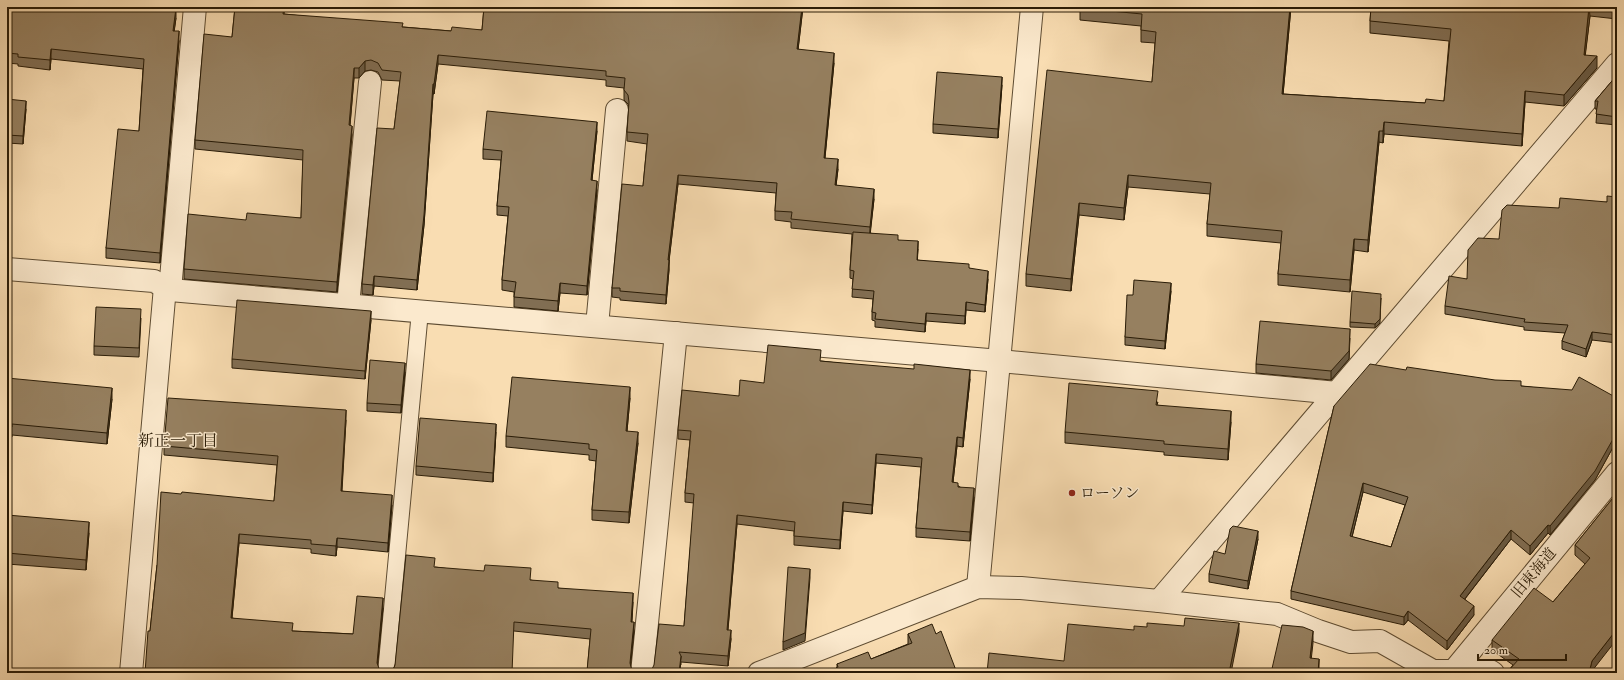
<svg xmlns="http://www.w3.org/2000/svg" width="1624" height="680" font-family="'IM FELL Double Pica','Noto Serif JP',serif">
<rect width="100%" height="100%" fill="#f9ddb2"/>
<filter id="stains"><feTurbulence type="fractalNoise" baseFrequency=".005" numOctaves="4"/><feColorMatrix values="0 0 0 0 .2 0 0 0 0 .09 0 0 0 0 .02 0 0 0 .5 -.17"/></filter>
<radialGradient id="worn" r=".72"><stop offset=".6" stop-color="#630" stop-opacity="0"/><stop offset="1" stop-color="#630" stop-opacity=".3"/></radialGradient>
<g fill="none" stroke-linecap="round" stroke-linejoin="round">
<g stroke="#5e4c32" stroke-width="18">
<path id="service" d="M386,673L420,311"/>
</g>
<g stroke="#5e4c32" stroke-width="24">
<g id="minor">
<path d="M7,269L154,281L170,290L1000,361L1337,393"/>
<path d="M170,290L195,7"/>
<path d="M348,305L370,82"/>
<path d="M597,326L617,110"/>
<path d="M978,587L1032,7"/>
<path d="M1159,601L1617,64"/>
<path d="M131,673L165,287"/>
<path d="M642,673L676,333"/>
</g>
</g>
<g stroke="#5e4c32" stroke-width="24">
<g id="tertiary">
<path d="M759,673L978,587L1021,588L1159,601L1277,614L1318,631L1351,642L1380,641L1433,671H1490L1493,673"/>
<path d="M1452,673L1617,473"/>
</g>
</g>
<use href="#service" stroke="#fbe9cd" stroke-width="16"/>
<use href="#minor" stroke="#fbe9cd" stroke-width="22"/>
<use href="#tertiary" stroke="#fbe9cd" stroke-width="22"/>
</g>
<g fill="#816e53" stroke="#2a1c07" fill-rule="evenodd">
<path d="M235,7H285L284,14L403,27L451,31L482,30L484,7H803L798,49L834,63L825,158L838,169L836,185L874,199L870,233L898,240L918,249L917,260L969,268L988,279L985,312L966,310L965,324L926,321L925,332L875,327V321L872,320V312L873,299L852,297L853,279L850,278V270L852,234L791,228V222L775,220V211L776,193L678,184L669,260V270L666,304L620,300V298L612,297V288L643,186L647,144L627,141V132L629,108L628,104L624,100V88L606,86V80L438,64L434,94H433L424,225L417,290L374,286L373,295L362,294V284L394,129L400,81L382,80L378,72L371,70L365,71L359,78H354L350,126L352,135L337,292L184,279V269L246,220L301,218L303,160L195,149V140L232,37Z"/>
<path d="M1080,7H1291L1283,94L1425,103L1444,101L1449,41L1370,33V21L1371,7H1617V19L1590,16L1585,55L1597,68L1564,106L1525,102L1522,146L1384,134L1383,143L1379,142L1368,252L1354,250L1350,292L1278,285V274L1281,243L1207,236V224L1210,194L1128,187L1124,220L1079,215L1071,291L1026,286V274L1152,82L1155,43L1141,42V26L1080,20Z"/>
<path d="M7,8L26,10L176,18L174,31L179,41L160,263L106,258V248L139,131L143,69L51,59L50,70L18,66V64L7,63Z"/>
<path d="M1617,75V125L1596,123L1597,109H1595V101Z"/>
<path d="M1002,85L998,138L933,133V124Z"/>
<path d="M7,99L26,109L23,144L7,143Z"/>
<path d="M597,131L592,180L597,190L587,295L560,293L558,311L514,307V292L502,290V280L508,216L497,215V206L501,160L483,159V149Z"/>
<path d="M1617,197V343L1592,340L1586,357L1562,349V341L1565,333L1524,330V327L1445,314V306L1499,239L1559,208L1607,202Z"/>
<path d="M1171,291L1165,349L1125,345V337L1133,295Z"/>
<path d="M141,318L139,357L94,355V346Z"/>
<path d="M371,320L365,379L232,368V359Z"/>
<path d="M1350,322L1380,323L1375,328L1350,327Z"/>
<path d="M1350,338L1349,359L1331,380L1256,373V364Z"/>
<path d="M821,361L970,379L963,447L957,446L953,482L974,497L970,541L916,537V528L921,467L876,463L872,514L843,511L840,549L794,545V531L737,524L728,630L731,639L728,666L681,662V665L650,673L684,626L694,503L685,502V493L690,440L678,439V430L739,396L764,383Z"/>
<path d="M405,372L401,413L367,411V403Z"/>
<path d="M7,378L112,399L107,444L12,435V437H7Z"/>
<path d="M1521,386L1617,398V440L1595,480L1550,535L1548,533L1530,555L1511,539L1465,599L1474,615L1447,650L1408,620L1404,625L1291,599V591L1334,406ZM1363,492L1405,505L1391,547L1352,537Z"/>
<path d="M630,398L627,431L638,443L629,523L592,520V510L596,461L589,460V455L506,447V436Z"/>
<path d="M1158,402L1157,405L1231,422L1228,460L1164,455V452L1065,443V432Z"/>
<path d="M346,420L342,491L392,505L388,552L337,547L336,556L311,553V549L239,543L232,618L293,631L353,634L383,608L377,665L150,631L157,565L274,501L277,465L164,455V446Z"/>
<path d="M496,432L493,482L416,475V466Z"/>
<path d="M1617,493L1591,673H1509V670L1513,665L1492,650V640L1553,602L1585,564L1575,555V545Z"/>
<path d="M7,515L89,533L86,570L7,564Z"/>
<path d="M1258,539L1248,589L1209,582V574L1225,554Z"/>
<path d="M435,567L531,580L558,588L633,602L632,622L634,631L630,665L632,673H587L590,639L514,631L393,670Z"/>
<path d="M908,634H936L957,673H836V668L837,667V664L871,659L908,644Z"/>
</g>
<g fill="#695a43" stroke="#2a1c07">
<path d="M802,7H803L797,59V49Z"/>
<path d="M1290,7H1291L1282,106V94Z"/>
<path d="M1589,7L1590,16L1584,66V55Z"/>
<path d="M176,8V18L173,40V31Z"/>
<path d="M179,31V41L160,263V253Z"/>
<path d="M51,49V59L50,70V60Z"/>
<path d="M834,53V63L824,167V158Z"/>
<path d="M438,55V64L434,94V84Z"/>
<path d="M1597,56V68L1564,106V95Z"/>
<path d="M365,61V71L359,78V68Z"/>
<path d="M354,68V78L349,135V125Z"/>
<path d="M1002,77V85L998,138V129Z"/>
<path d="M433,84V94L424,225L417,290V280Z"/>
<path d="M1525,91V102L1522,146V134Z"/>
<path d="M26,101V109L23,144V136Z"/>
<path d="M597,122V131L591,190V180Z"/>
<path d="M1384,122V134L1383,143V131Z"/>
<path d="M352,126V135L337,292V282Z"/>
<path d="M1379,131V142L1368,252V240Z"/>
<path d="M838,159V169L835,194V185Z"/>
<path d="M678,175V184L668,270V260Z"/>
<path d="M1128,175V187L1124,220V208Z"/>
<path d="M597,181V190L587,295V286Z"/>
<path d="M874,189V199L870,236V227Z"/>
<path d="M1079,203V215L1071,291V279Z"/>
<path d="M1354,239V250L1350,292V280Z"/>
<path d="M918,241V249L917,268V260Z"/>
<path d="M669,260V270L666,304V295Z"/>
<path d="M988,271V279L985,312V305Z"/>
<path d="M374,276V286L373,295V285Z"/>
<path d="M560,283V293L558,311V301Z"/>
<path d="M1171,283V291L1165,349V341Z"/>
<path d="M1381,298L1380,323L1375,328V324Z"/>
<path d="M966,302V310L965,324V316Z"/>
<path d="M371,311V320L365,379V371Z"/>
<path d="M926,313V321L925,332V324Z"/>
<path d="M1350,329L1349,359L1331,380V371Z"/>
<path d="M1592,332V340L1586,357V349Z"/>
<path d="M405,363V372L401,413V405Z"/>
<path d="M970,370V379L963,447V438Z"/>
<path d="M630,387V398L626,442V431Z"/>
<path d="M112,388V399L107,444V433Z"/>
<path d="M346,410V420L341,501V491Z"/>
<path d="M1231,411V422L1228,460V449Z"/>
<path d="M496,424V432L493,482V473Z"/>
<path d="M638,432V443L629,523V512Z"/>
<path d="M1617,432V440L1595,480L1550,535V526Z"/>
<path d="M957,437V446L952,491V482Z"/>
<path d="M876,454V463L872,514V505Z"/>
<path d="M1363,483V492L1350,545V536Z"/>
<path d="M974,488V497L970,541V532Z"/>
<path d="M392,495V505L388,552V543Z"/>
<path d="M843,502V511L840,549V540Z"/>
<path d="M737,515V524L727,639V630Z"/>
<path d="M89,522V533L86,570V560Z"/>
<path d="M1548,525V533L1530,555V546Z"/>
<path d="M1511,530V539L1460,605V596Z"/>
<path d="M1258,531V539L1248,589V581Z"/>
<path d="M239,534V543L231,627V618Z"/>
<path d="M337,538V547L336,556V546Z"/>
<path d="M810,569V578L805,641L783,650V642Z"/>
<path d="M633,593V602L631,631V622Z"/>
<path d="M383,598V608L377,672V663Z"/>
<path d="M1474,606V615L1447,650V641Z"/>
<path d="M1408,611V620L1404,625V617Z"/>
<path d="M634,622V631L630,672V663Z"/>
<path d="M1239,623V632L1231,673H1229Z"/>
<path d="M1617,629V639L1592,671L1591,673H1589L1592,661Z"/>
<path d="M731,630V639L728,666V656Z"/>
<path d="M1313,631V643L1310,670V658Z"/>
<path d="M681,656L680,673H679Z"/>
<path d="M1319,659V673H1318Z"/>
</g>
<g fill="#968060" stroke="#2a1c07" fill-rule="evenodd">
<path d="M27,7H172L176,8L173,31H179L160,253L106,248L118,129L139,131L144,59L51,49L50,60L18,57V54L7,53V8L26,10Z"/>
<path d="M235,7H284L283,14L403,23L402,27L451,31L452,27L482,30L484,7H802L797,49L834,53L824,158L838,159L835,185L874,189L870,227L791,219L792,212L775,211L777,183L678,175L668,260H669L666,295L620,291V288H612L622,184L643,186L648,134L627,132L629,102L628,95L624,90L625,78L606,76V71L438,55L434,84H433L424,215L417,280L374,276L373,285L362,284L377,128L394,129L401,72L382,70L378,63L371,60L365,61L359,68H354L349,125L352,126L337,282L184,269L188,214L246,220L247,213L301,218L303,150L195,140L204,34L232,37Z"/>
<path d="M1080,7H1290L1282,94L1425,103L1426,99L1444,101L1451,29L1370,21L1371,7H1589L1584,55L1597,56L1564,95L1525,91L1522,134L1384,122L1383,131H1379L1368,240L1354,239L1350,280L1278,274L1282,231L1207,224L1211,183L1128,175L1124,208L1079,203L1071,279L1026,274L1047,70L1152,82L1156,32L1141,30L1142,14L1080,8Z"/>
<path d="M937,72L1002,77L998,129L933,124Z"/>
<path d="M1617,75V117L1596,114L1598,101H1595Z"/>
<path d="M7,99L26,101L23,136L7,135Z"/>
<path d="M487,111L597,122L591,180L597,181L587,286L560,283L558,301L514,297L516,282L502,280L509,207L497,206L502,151L483,149Z"/>
<path d="M1607,196L1617,197V335L1592,332L1586,349L1562,341L1568,325L1524,322L1525,319L1445,306L1449,276L1467,279L1468,250L1478,238L1499,239L1502,210L1507,205L1559,208L1560,198L1607,202Z"/>
<path d="M853,232L898,235V240L918,241L917,260L969,264V268L988,271L985,305L966,302L965,316L926,313L925,324L875,319L876,313L872,312L874,291L852,289L854,271L850,270Z"/>
<path d="M1134,280L1171,283L1165,341L1125,337L1127,295H1133Z"/>
<path d="M1352,291L1381,294L1380,319L1375,324L1350,322Z"/>
<path d="M237,300L371,311L365,371L232,359Z"/>
<path d="M96,307L141,309L139,348L94,346Z"/>
<path d="M1260,321L1350,329L1349,351L1331,371L1256,364Z"/>
<path d="M768,345L821,350L820,361L914,369V364L970,370L963,438L957,437L952,482L958,483V487L974,488L970,532L916,528L922,458L876,454L872,505L843,502L840,540L794,536L795,522L737,515L727,630H731L728,656L679,652L681,656L679,673H650L654,665L659,624L684,626L694,494L685,493L691,431L678,430L682,390L739,396L740,380L764,383Z"/>
<path d="M370,360L405,363L401,405L367,403Z"/>
<path d="M1370,364L1406,370L1407,367L1495,380L1521,381V386L1572,390L1579,377L1617,398V432L1595,471L1550,526L1548,525L1530,546L1511,530L1460,596L1474,606L1447,641L1408,611L1404,617L1291,591L1334,406ZM1363,483L1408,497L1391,547L1350,536Z"/>
<path d="M512,377L630,387L626,431L638,432L629,512L592,510L597,450L589,449V444L506,436Z"/>
<path d="M7,378L112,388L107,433L12,424V427L7,426Z"/>
<path d="M1069,383L1158,391L1156,405L1231,411L1228,449L1164,444V441L1065,432Z"/>
<path d="M168,398L346,410L341,491L392,495L388,543L337,538L336,546L311,544V540L239,534L231,618L293,623L292,631L353,634L357,596L383,598L377,663L380,671L385,673H145L148,631H150L157,565L161,492L181,494L182,492L274,501L278,456L164,446Z"/>
<path d="M420,418L496,424L493,473L416,466Z"/>
<path d="M1617,493V629L1592,661L1589,673H1523L1509,670L1519,659L1492,640L1534,588L1553,602L1590,558L1575,545Z"/>
<path d="M7,515L89,522L86,560L7,553Z"/>
<path d="M1233,526L1258,531L1248,581L1209,574L1214,551L1225,554L1230,529Z"/>
<path d="M406,555L435,558L434,567L484,571L485,565L531,568L530,580L558,582V588L633,593L631,622H634L630,663L632,671H629V673H605L587,671L591,629L514,622L512,673H386L393,670L395,665Z"/>
<path d="M788,567L810,569L805,633L783,642Z"/>
<path d="M1185,618L1239,623L1229,673H1178L1171,672V673H987L989,653L1064,661L1068,624L1134,630V626L1147,627V623L1184,626Z"/>
<path d="M932,624L936,634L941,631L957,673H838L836,668L838,667L837,664L868,652L871,659L912,643L908,634Z"/>
<path d="M1282,625L1303,627L1313,631L1310,658L1319,659L1318,673H1271Z"/>
</g>
<circle fill="#8f2418" stroke="#fbe9cd" stroke-width="1.5" cx="1072" cy="493" r="4"/>
<g text-anchor="middle" dominant-baseline="central" stroke-width="3" stroke-linejoin="round" paint-order="stroke">
<g font-size="15" fill="#2a1c07" stroke="#fbe9cd" text-anchor="start">
<text x="1080" y="493">ローソン</text>
</g>
<g font-size="15" fill="#2a1c07" stroke="#fbe9cd">
<text transform="translate(1534 573) rotate(-50)">旧東海道</text>
</g>
<g font-size="16" fill="#2a1c07" stroke="#fbe9cd">
<text x="178" y="441">新正一丁目</text>
</g>
</g>
<rect width="1624" height="680" fill="none" stroke="#f9ddb2" stroke-width="24"/>
<rect x="8" y="8" width="1608" height="664" fill="none" stroke="#2a1c07" stroke-width="2"/>
<rect x="12" y="12" width="1600" height="656" fill="none" stroke="#2a1c07"/>
<path d="M1478 654v6h88v-6" fill="none" stroke="#2a1c07" stroke-width="2"/>
<text x="1484" y="654" font-size="12" fill="#2a1c07" stroke="#fbe9cd" stroke-width="3" paint-order="stroke">20 m</text>
<rect width="100%" height="100%" filter="url(#stains)"/>
<rect width="100%" height="100%" fill="url(#worn)"/>
</svg>
